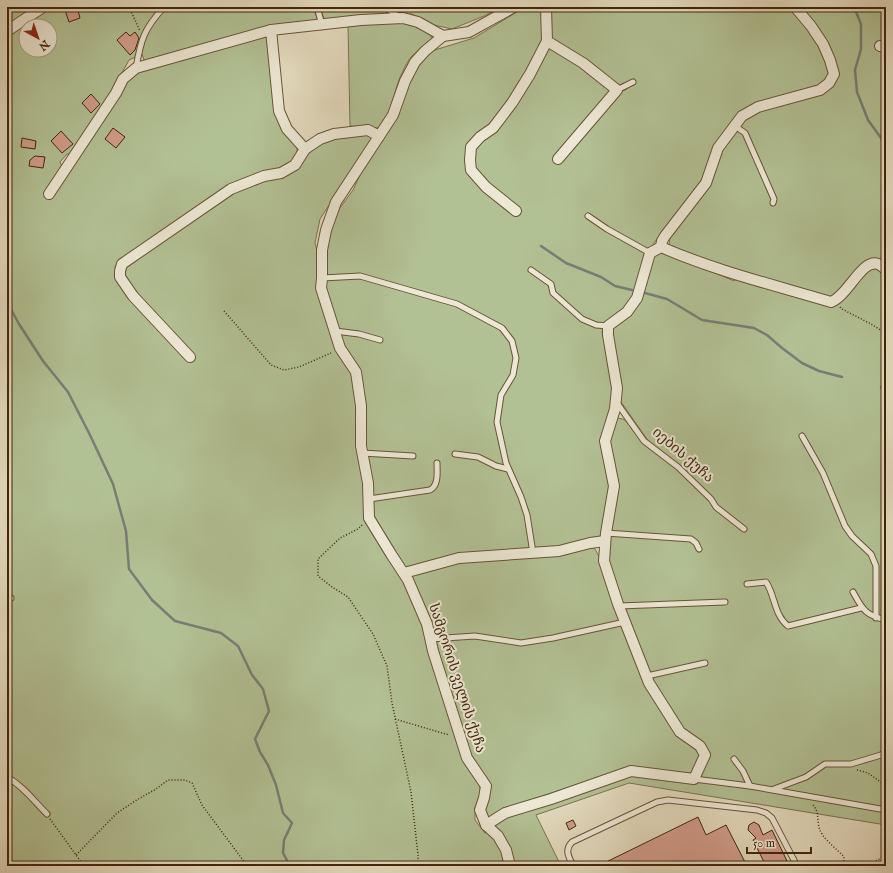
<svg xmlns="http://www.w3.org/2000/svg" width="893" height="873" font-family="'IM FELL English','Noto Serif Georgian',serif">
<rect width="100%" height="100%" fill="#e4dbbf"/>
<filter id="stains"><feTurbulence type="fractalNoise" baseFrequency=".005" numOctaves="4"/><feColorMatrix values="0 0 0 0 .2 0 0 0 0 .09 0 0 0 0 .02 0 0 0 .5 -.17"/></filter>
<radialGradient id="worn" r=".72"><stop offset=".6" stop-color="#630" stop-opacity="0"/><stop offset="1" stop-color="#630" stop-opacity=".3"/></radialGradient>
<g fill="#b2c194" stroke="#7a7450" fill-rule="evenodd">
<path d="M7,7H39L7,29Z"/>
<path d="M47,7H313L318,21L270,26L145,63L142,54L129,60L107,100L71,154H67L60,162L63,169L45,195L51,197L124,86C133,74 143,70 157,65L269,34L277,112L285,131L297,147C299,169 278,168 263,173C254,176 246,181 237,185C218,193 200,207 183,219C160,235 138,251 115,266L118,279L133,301L135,296L123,275V269L129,263L176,233L199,214L241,188L268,177H282L294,169L309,152L319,144L336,137L366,135L373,138L320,219L315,243L320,262L317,287L340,356L354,375L356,392L357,442L364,474L366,518L388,558L406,580L415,603L466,766L479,782L481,795L475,808V820L485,833L508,817L632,774L694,783L709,757L702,741L697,742L682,731L652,682L620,605L606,560L616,486V471L610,450V434L613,421L617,418L623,419L628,423L643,443L677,468L708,499L712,496L679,465L649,442L619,399V387L610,340L611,329L630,313L635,306L653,256L662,250L734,281L738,277L828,305C854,301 857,256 886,272V825L629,783L536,815L561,866H497L496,865L494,866H7V38L18,25ZM26,26H50V50H26Z"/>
<path d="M320,7H501L484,16L452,29L434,25L412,14L373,15L325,22Z"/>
<path d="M525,7H541L542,10V44L521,84L472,153L549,47H554L609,87L610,94L618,93L627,89L624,83L616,87L549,37V7H788L807,26L824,51L829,73L827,80L817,88L741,113L703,183L673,222L663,230L648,252L633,298L623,311L606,322L602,332L608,354L613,383V402L602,440L611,484L603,531L599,538L570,545L405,568L373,519L364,447V405L325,290V250L337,212L353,190L366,162L415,68L428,52L474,38Z"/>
<path d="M799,7H886V266L880,261L833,300L733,271L669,246L670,237L721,148L736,127L746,132L738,126L760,108L824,91L837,75Z"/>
<path d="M399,22L427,30L432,38C425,46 418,50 411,57C408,61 405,66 403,71C393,89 394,113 378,128L350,126L348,25Z"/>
<path d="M590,545L595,549L601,560L642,674L700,755L691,776L632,767L530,800L489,820L483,809L487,798L471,759L449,694L439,653L434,636L407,574L461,560Z"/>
</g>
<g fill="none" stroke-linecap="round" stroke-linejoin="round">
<g stroke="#787e76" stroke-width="2.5">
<path d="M854,7L861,24V49L855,70L857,92L868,120L886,145"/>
<path d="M541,246L566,263L601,277L615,286L632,290"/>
<path d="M645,293L667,299L702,320L754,328L767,335L782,348L802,363L819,371L842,377"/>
<path d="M7,302L19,324L43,361L68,392L90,435L113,484L126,531L129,569L152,600L175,621L221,633L238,646L252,675L263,689L269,711L255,739L260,752L268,765L276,785L283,813L292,823L284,840L283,853L290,866"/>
<path d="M881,387L886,395"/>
</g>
</g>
<g fill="#d29d8b" stroke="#42260b">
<path d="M64,7H77L80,18L69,22Z"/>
<path d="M126,32L130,36L135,32L139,38L135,50L130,55L117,40Z"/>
<path d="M91,94L100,104L91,113L82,103Z"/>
<path d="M113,128L125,137L116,148L105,139Z"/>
<path d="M61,131L73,144L62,153L51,141Z"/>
<path d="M22,138L36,141L35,149L21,147Z"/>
<path d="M35,156L45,157L43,168L29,166L30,160Z"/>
<path d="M698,817L706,835L726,825L747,866H598Z"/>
<path d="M573,820L576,826L569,830L566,823Z"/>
<path d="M754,822L759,825L763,835L772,830L787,861L777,866H766L753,840L756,838L748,830L749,825Z"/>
</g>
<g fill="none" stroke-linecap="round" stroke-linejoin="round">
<g stroke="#6a5338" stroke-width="7">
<g id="lane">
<path d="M317,7L322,25"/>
<path d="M384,7L400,17"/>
<path d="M136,68C141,39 144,29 164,7"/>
<path d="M617,90L633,82"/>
<path d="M735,126L745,133L774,199L773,203"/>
<path d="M588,216L607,229L650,253"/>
<path d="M531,270L551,284L553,293L582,319L596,325L608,326"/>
<path d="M322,278L360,276L457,304L502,328L512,341L516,358L513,375L501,395L497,422L506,463L521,497L527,515L533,553"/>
<path d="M335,331L359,334L380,340"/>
<path d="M617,403L644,441L678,467L711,499L716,507L744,529"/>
<path d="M802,436L823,473L845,526L852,536L871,554L876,566V618"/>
<path d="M362,453L413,456"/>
<path d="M455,454L478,457L496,466L508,469"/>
<path d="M369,499L430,490C439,485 437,472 437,463"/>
<path d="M606,533L691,539L696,543L699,549"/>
<path d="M747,584L766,582C775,595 774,615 788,626L861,608"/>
<path d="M853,592C863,610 865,615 886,620"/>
<path d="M7,598H11"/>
<path d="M619,606L725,602"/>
<path d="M430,639L475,636L521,643L553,638L625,622"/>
<path d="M647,676L705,663"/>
<path d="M734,759L743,771L750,786"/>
<path d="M7,777C23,786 34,801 47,814"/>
<path d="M694,779L750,786L886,810"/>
<path d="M774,789L806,777L825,764H851L881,755L886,751"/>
<path d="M573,866C569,857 564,850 572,842L657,802L668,800L757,810L766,813L772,818L797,866"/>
</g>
</g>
<g stroke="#6a5338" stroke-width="12">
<g id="street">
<path d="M271,30L279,111L287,129L305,149"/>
<path d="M7,31L43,7"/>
<path d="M443,36L425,51L415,62L405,81L393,115L336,202L326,230L322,250V278L321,288L340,348L356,372L361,406V446L368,483L369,518L391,554L408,580L427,624L433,651L467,758L486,786L484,798L480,810L486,825L498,836L506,850L510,866"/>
<path d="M547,41L583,63L617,90L558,159"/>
<path d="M880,46L886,47"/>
<path d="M49,194L116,93L123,79L136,68L271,30L361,20L403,18L418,22L443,36L469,32L514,7"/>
<path d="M516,211L486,187L471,170L470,160L471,147L480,137L493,128L512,103L530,74L547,41L546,7"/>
<path d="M661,247L662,241L665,236L706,183L718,148L742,116L758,107L820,90L829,83L834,74L830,60L823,44L811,26L795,7"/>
<path d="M661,247C716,271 774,285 831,302C848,296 862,258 878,264C881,265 884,268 886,270"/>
<path d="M190,357L133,296L120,277V271L122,264L231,189L264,176L281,173L295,165L305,149L320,139L334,134L368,130L379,136"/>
<path d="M404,573L459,558L559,551L590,543L605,541"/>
<path d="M486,825L505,813L551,799L631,771L694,779L705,755L700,746L680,732L649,683L618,604L604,561L606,533L614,486L605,441L615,409L617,388L608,335V326L627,312L637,298L650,253L661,247"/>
</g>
</g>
<g stroke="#42260b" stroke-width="1.5" stroke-dasharray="1 2" stroke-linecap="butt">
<path d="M129,7L140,31"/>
<path d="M840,307L842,309C857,317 873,324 886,334"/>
<path d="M224,311L271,365L284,370L299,367L331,353"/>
<path d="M362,525L358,529L340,538L318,559V576L332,587L348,597L373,634L387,666L392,703L411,792L418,855V866"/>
<path d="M395,719L449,735"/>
<path d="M857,770L868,773L886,786"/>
<path d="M813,805C821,814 815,823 822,834C827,842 838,850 844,857L843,866"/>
<path d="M50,819L84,866"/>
<path d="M76,855L117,813L135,801L156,789L168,780H185L192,783L202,805L245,863"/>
<path d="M865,866L886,856"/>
</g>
<use href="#lane" stroke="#ede8d5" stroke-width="5"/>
<use href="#street" stroke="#ede8d5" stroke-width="10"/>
</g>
<g text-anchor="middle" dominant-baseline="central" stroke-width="4" stroke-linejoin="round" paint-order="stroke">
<g font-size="14" fill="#42260b" stroke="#ede8d5">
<text transform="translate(683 455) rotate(41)">იების ქუჩა</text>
<text transform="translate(457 678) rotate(72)">სამგორის ველის ქუჩა</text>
</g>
</g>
<rect width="893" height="873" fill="none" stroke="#e4dbbf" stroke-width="24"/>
<rect x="8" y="8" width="877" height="857" fill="none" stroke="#42260b" stroke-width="2"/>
<rect x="12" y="12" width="869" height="849" fill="none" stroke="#42260b"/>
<g transform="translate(38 38) rotate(140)"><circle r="19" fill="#ede8d5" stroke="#a99a84"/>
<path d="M0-3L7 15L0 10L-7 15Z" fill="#8f2418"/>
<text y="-6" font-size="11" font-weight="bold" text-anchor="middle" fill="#42260b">N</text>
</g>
<path d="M747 847v6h64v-6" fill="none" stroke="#42260b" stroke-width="2"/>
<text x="753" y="847" font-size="12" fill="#42260b" stroke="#ede8d5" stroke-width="3" paint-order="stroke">50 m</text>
<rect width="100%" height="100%" filter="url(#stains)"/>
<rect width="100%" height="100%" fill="url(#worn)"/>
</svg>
